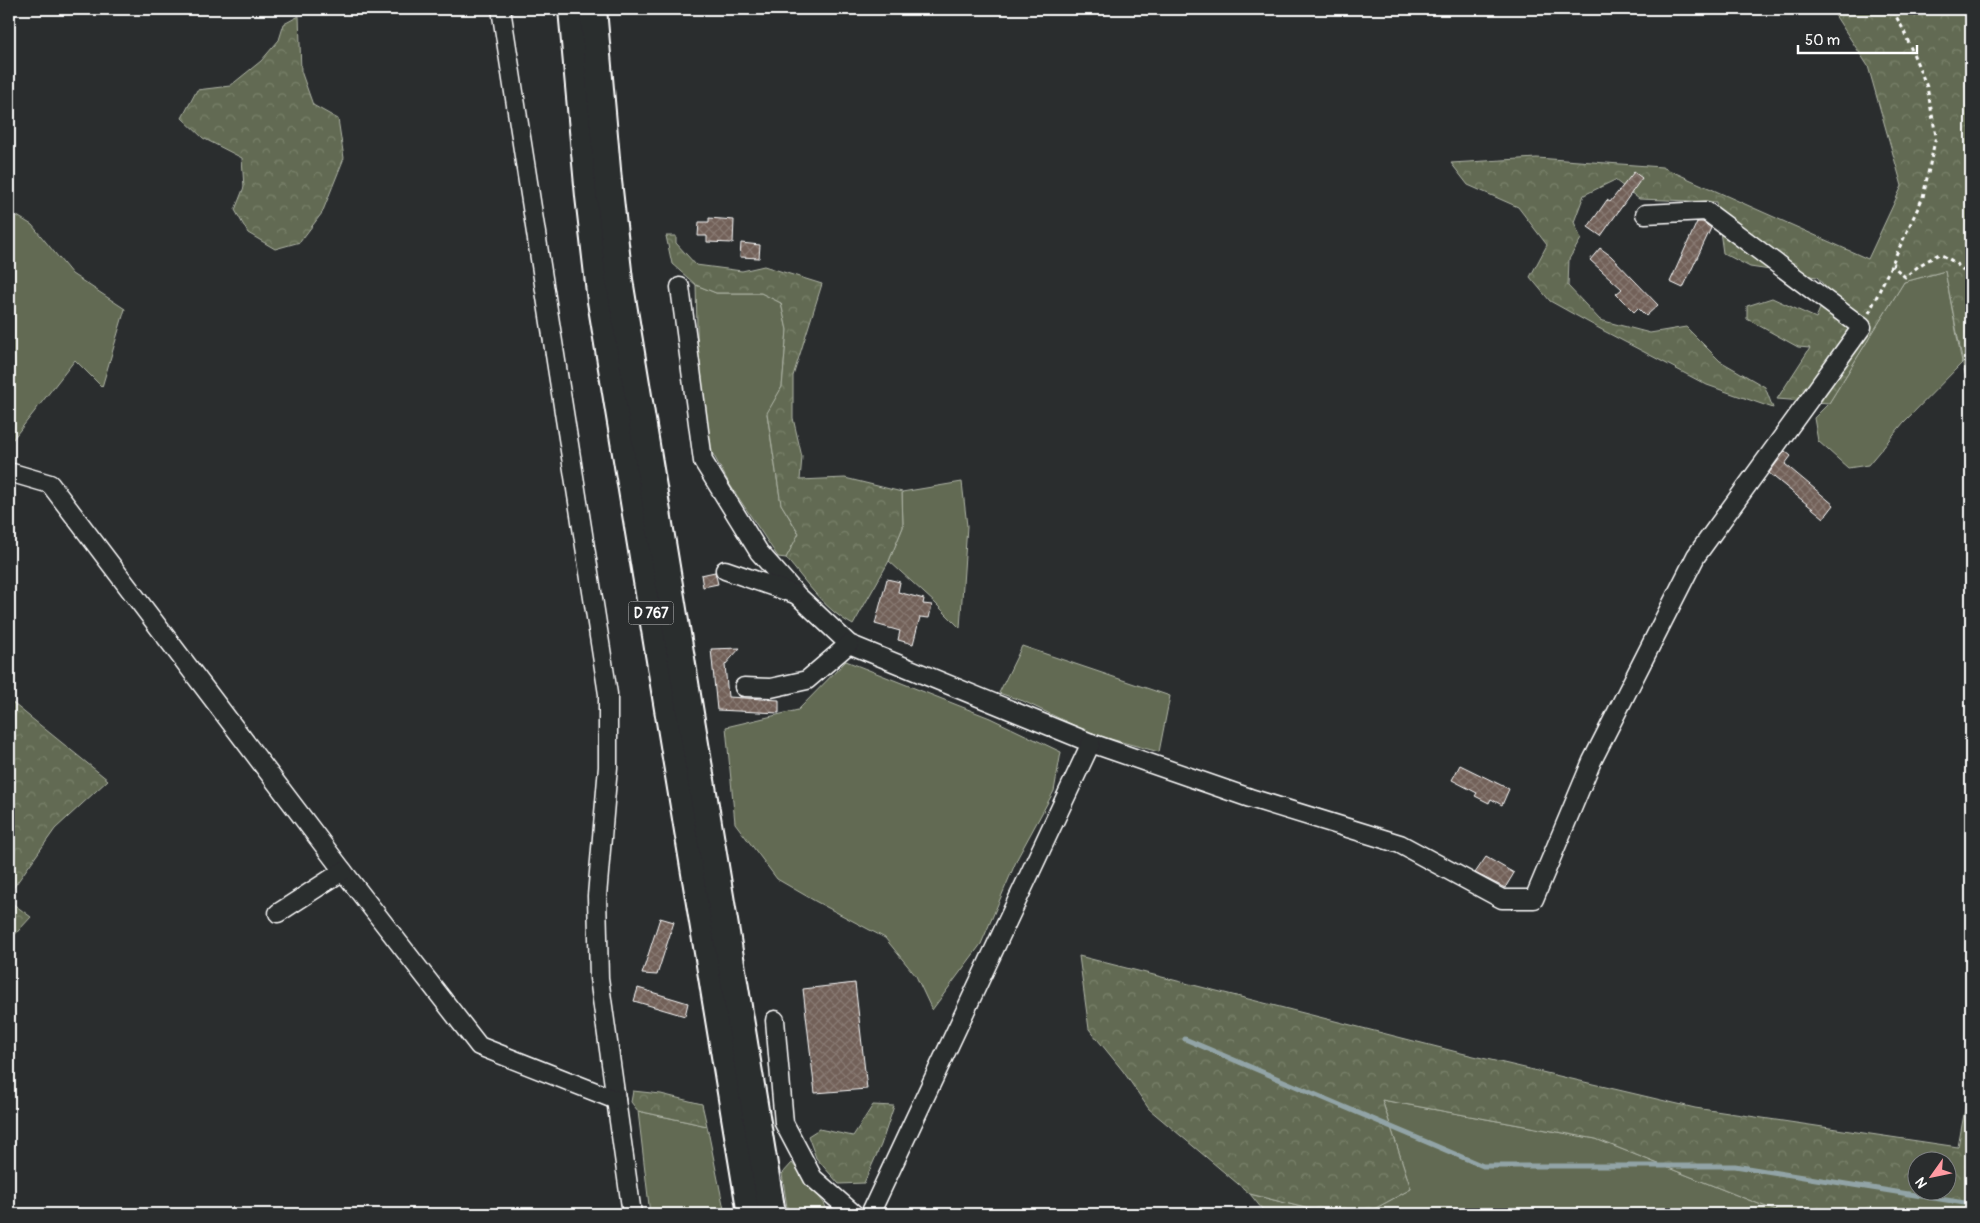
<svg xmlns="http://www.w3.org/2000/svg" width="1980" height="1223" font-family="Pangolin,sans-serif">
<defs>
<pattern id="forest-crowns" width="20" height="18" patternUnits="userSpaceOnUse" patternTransform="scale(1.25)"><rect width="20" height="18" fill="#626b52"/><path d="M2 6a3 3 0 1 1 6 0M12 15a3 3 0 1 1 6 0" fill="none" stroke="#7a816c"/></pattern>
<pattern id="building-cross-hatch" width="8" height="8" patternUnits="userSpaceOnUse" patternTransform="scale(1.25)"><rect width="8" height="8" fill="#726159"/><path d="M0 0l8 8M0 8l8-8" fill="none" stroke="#877972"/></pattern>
</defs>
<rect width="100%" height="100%" fill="#2a2d2e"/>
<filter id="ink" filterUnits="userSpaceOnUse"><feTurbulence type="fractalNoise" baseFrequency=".02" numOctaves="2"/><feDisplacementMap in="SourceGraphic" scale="10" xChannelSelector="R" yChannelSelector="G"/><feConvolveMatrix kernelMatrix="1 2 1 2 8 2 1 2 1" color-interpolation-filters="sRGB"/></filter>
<g filter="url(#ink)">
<g fill="#626b52" stroke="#b0b5a8">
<path d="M9,211L32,225L72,274L125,309L102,387L75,360L9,444Z"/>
<path d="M1945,271L1962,363L1904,422L1868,465L1848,468L1818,441L1814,418L1829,403L1904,282Z"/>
<path d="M696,285L716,293H761L781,303L787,330L782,387L767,414L781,504L799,534L786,558L778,557L730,485L709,447L698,370Z"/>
<path d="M962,482L967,526L960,628L935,603L889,561L903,527L902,492Z"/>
<path d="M1022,646L1170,696L1159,752L1092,734L1023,701L999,693Z"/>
<path d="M846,661L990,718L1061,752L1054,791L1018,857L981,944L932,1010L916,976L885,938L815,901L777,879L735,823L726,727L798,710Z"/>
<path d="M1382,1100L1596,1139L1784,1214H1365L1411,1189Z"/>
<path d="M638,1111L707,1126L725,1214H650Z"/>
<path d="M792,1163L824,1203L829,1214H788L782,1174Z"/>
<path d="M1250,1194L1329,1214H1266Z"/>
</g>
<g fill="url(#forest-crowns)" stroke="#b0b5a8" fill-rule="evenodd">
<path d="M1831,9H1971V388L1965,374L1945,271L1904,282L1829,403L1777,399L1810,348L1798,347L1747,319V306L1772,298L1816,318L1828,290L1817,277L1750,267L1723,253L1716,202L1639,199L1615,180L1584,195L1574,222L1581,239L1569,259L1568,286L1600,320L1650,333L1686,327L1720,361L1765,387L1773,408L1707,385L1604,331L1550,301L1530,277L1547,245L1518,207L1468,185L1451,163L1537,158L1662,167L1868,259L1902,186L1868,66Z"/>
<path d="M299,16L301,71L313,105L338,119L344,158L322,213L300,242L275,249L248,233L235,210L244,187L242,158L203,138L182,118L197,90L230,86L261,61L279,40L284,24Z"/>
<path d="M666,236H676V243L696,265L742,271L764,266L822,284L793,376V418L802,457L800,480L845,478L902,492L903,527L889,561L853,625C825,610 807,583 786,558L799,533L781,504L767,413L782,387L787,330L781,303L761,293H716L696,285L672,264Z"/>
<path d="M9,700L108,780L55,829L9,894Z"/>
<path d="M9,901L31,917L9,941Z"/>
<path d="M1079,956L1461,1053L1695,1108L1958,1147L1971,1076V1214H1784L1596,1139L1382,1100L1411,1189L1365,1214H1329L1250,1194L1149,1109L1123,1071L1089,1029ZM1948,1160V1190H1918V1160Z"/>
<path d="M633,1091L661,1094L702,1104L707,1126L638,1111L631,1102Z"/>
<path d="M873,1105L894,1106L881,1145L864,1183L839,1184L816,1158L808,1136L819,1129L853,1136Z"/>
</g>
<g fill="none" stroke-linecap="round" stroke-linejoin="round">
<path stroke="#92a4a7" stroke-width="5" d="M1185,1039L1483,1166H1735L1971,1204"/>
</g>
<g fill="url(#building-cross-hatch)" stroke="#fff">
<path d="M1634,172L1642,178L1601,236L1588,227L1607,200L1610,202Z"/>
<path d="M709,218L734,220L733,243L707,242V236H698L699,222H709Z"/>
<path d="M1697,222H1703L1711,228L1683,288L1670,282Z"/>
<path d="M741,243L760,245L759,258L740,257Z"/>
<path d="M1600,248L1611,256L1658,305L1646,316L1638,308L1634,312L1616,294L1622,289L1590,260Z"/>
<path d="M1785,451L1791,456L1785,464L1834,505L1824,518L1769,473Z"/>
<path d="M715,572L718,584L703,587L701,575Z"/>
<path d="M887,579L900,582L898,592L924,599L923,604L932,605L929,618L920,617L913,644L898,640L900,631L875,624Z"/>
<path d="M740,648L725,665L728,697L779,700V713L717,710L711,649Z"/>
<path d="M1460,765L1509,789L1502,805L1491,799L1489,803L1475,796L1477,793L1452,780Z"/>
<path d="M1486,857L1514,873L1505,888L1475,873Z"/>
<path d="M660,918L674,922L657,975L642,974Z"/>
<path d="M855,983L867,1089L815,1093L803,989Z"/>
<path d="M638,988L688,1003L685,1016L634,1001Z"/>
</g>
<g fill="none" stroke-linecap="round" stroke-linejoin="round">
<g stroke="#fff" stroke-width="21">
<g id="minor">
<path d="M501,9L608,694V767L597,896L599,978L632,1214"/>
<path d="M680,287L703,461L759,552L797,595L849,644L1091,743L1250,798L1400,844L1502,899H1534L1592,761L1696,556L1862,327L1706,211L1645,214"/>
<path d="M9,472L50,484L343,871L479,1046L616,1100"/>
<path d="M725,570L795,594"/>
<path d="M744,687L771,688L807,680L849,644"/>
<path d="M278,913L343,871"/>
<path d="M775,1020L784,1123L813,1178L854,1214"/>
<path d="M870,1214L1091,743"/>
</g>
</g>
<g stroke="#fff" stroke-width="30">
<g id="highway">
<path d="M572,9L589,196L601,301L751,1214"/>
<path d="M593,9L608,181L619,280L772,1214"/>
</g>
</g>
<g stroke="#fff" stroke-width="3" stroke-dasharray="4 4" stroke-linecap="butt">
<path d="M1894,263L1893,266L1905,277L1920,265L1939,254C1953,260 1962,267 1971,280"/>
<path d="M1869,313L1923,197L1936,136L1927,87L1903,29L1892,9"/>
</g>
<use href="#minor" stroke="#2a2d2e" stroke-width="18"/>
<use href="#highway" stroke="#2a2d2e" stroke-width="26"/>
</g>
</g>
<g text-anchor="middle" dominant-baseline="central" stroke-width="4.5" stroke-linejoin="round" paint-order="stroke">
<rect fill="#2a2d2e" stroke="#bfc0c0" stroke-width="1" x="628.5" y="601.5" width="45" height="23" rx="4"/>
<g font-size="14" font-weight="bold" fill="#fff">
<text x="651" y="613">D 767</text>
</g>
</g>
<rect width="1980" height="1223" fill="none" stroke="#2a2d2e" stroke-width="30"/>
<rect x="15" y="15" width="1950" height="1193" fill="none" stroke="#fff" stroke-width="2" filter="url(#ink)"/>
<g transform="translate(1932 1176) rotate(237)"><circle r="24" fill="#2a2d2e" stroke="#7f8182"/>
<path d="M0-4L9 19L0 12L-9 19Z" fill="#ff9aa2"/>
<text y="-8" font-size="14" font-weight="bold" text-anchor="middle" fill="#ffffff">N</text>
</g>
<path d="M1798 45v8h119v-8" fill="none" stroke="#ffffff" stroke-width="2.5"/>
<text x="1805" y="45" font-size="15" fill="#ffffff" stroke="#2a2d2e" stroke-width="4" paint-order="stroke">50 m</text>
</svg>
